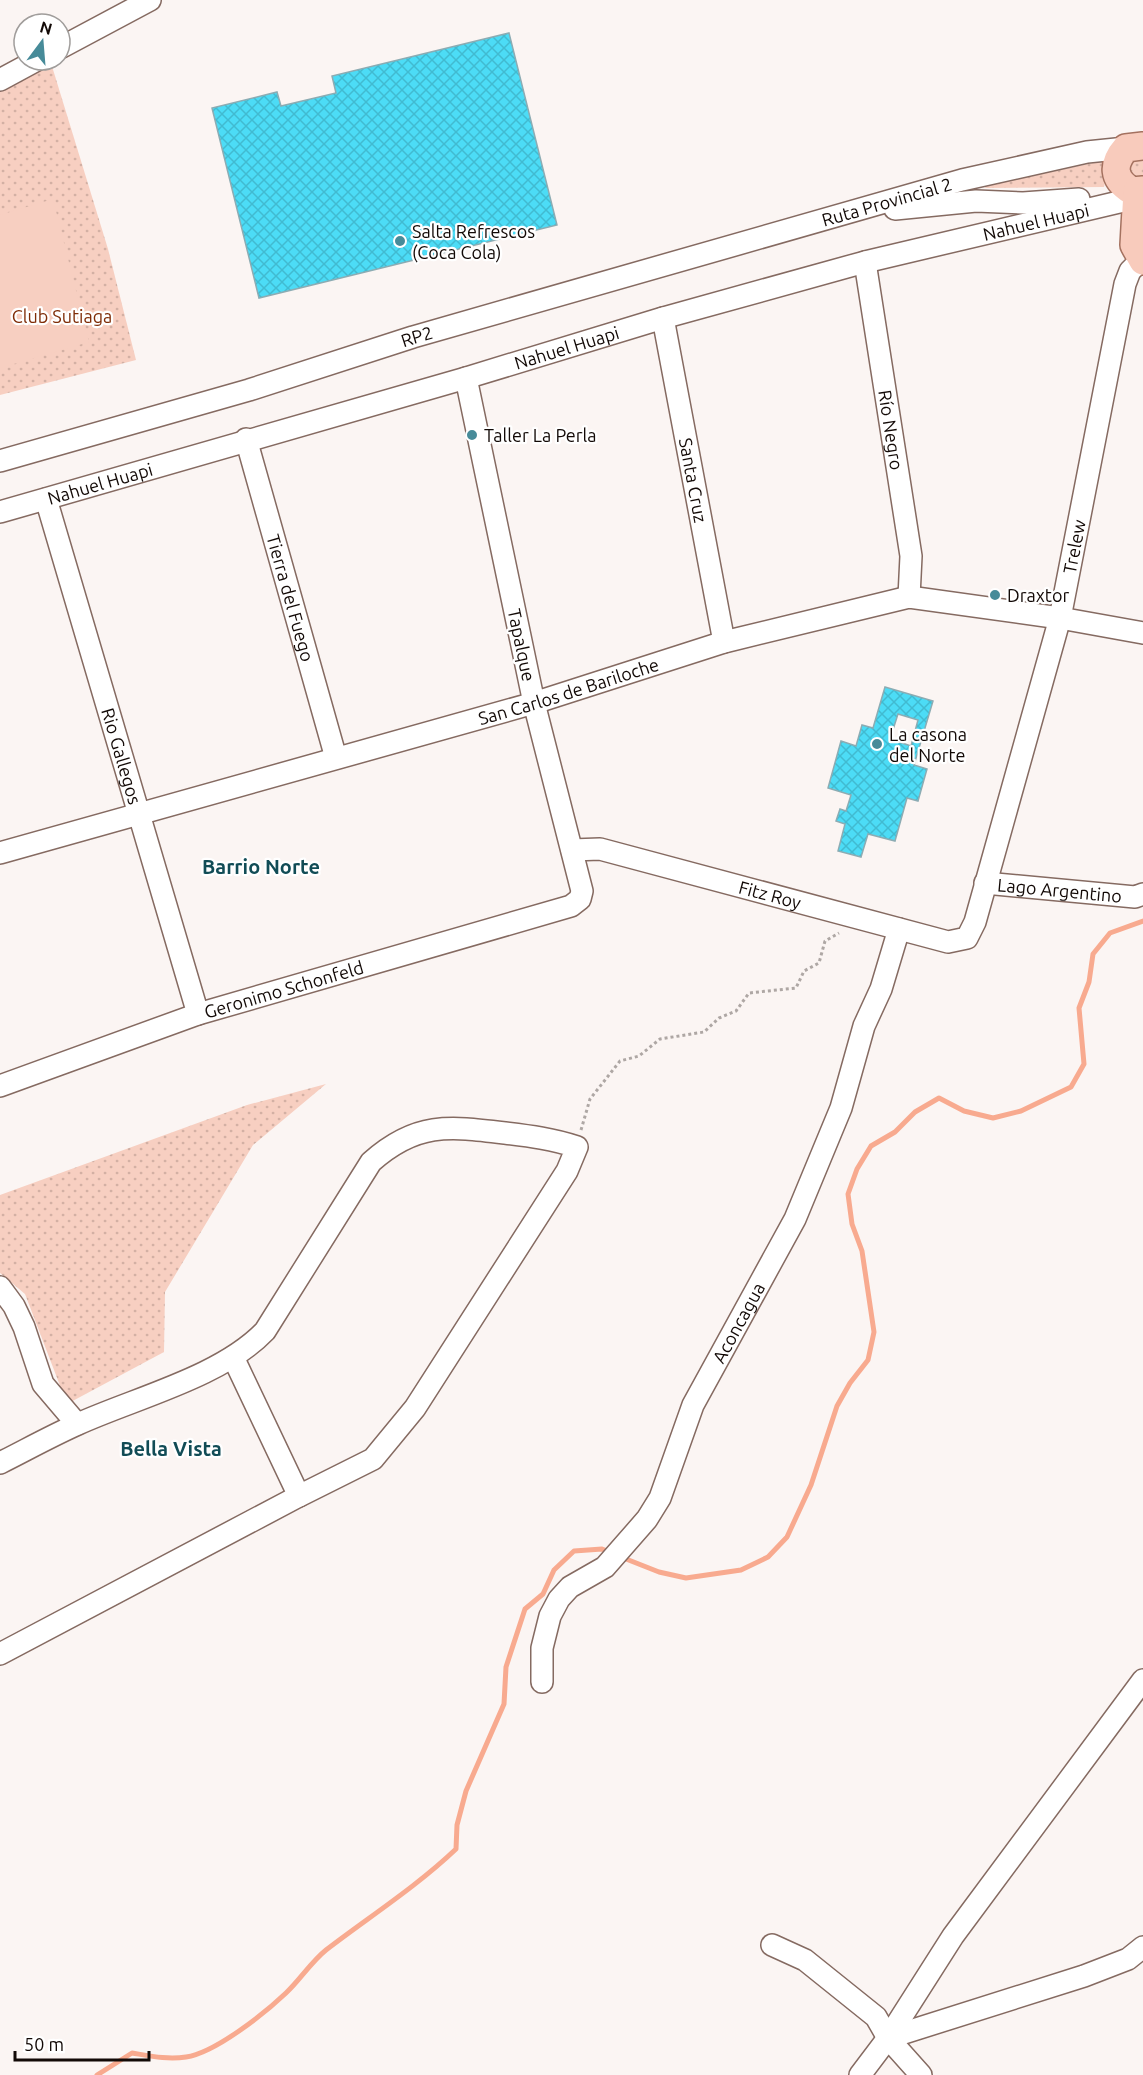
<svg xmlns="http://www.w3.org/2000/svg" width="1143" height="2075" font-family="Ubuntu,sans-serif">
<defs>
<pattern id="green-dots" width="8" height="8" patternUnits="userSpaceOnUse" patternTransform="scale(1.5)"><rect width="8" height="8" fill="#f7cfc1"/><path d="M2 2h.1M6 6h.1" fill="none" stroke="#d3b0a4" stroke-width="1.8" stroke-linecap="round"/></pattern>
<pattern id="building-cross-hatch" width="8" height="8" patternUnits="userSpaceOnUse" patternTransform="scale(1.5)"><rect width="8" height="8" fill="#4cdcf6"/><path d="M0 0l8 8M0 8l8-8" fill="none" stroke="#41bbd1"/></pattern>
</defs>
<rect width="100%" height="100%" fill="#fbf5f3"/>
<g fill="url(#green-dots)">
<path d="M51,63L108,249L136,360L0,395V88Z"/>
<path d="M1111,159L1104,187L985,188L986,186Z"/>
<path d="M1143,159V181L1135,182L1127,167L1131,160Z"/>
<path d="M326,1084L253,1145L165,1292L164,1352L67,1404L25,1294L0,1273V1195L247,1105Z"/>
</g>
<path fill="#f7cfc1" d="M53,199L89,342L0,368V215Z"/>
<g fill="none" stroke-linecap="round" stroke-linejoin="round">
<g stroke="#f8aa8f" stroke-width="5">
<path d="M621,1557L659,1572L686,1578L741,1570L768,1557L787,1537L811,1485L837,1406L850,1383L868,1360L874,1332L862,1251L852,1224L848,1194L857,1169L871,1146L895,1132L915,1112L939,1098L964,1111L993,1118L1021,1111L1071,1087L1084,1064L1079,1008L1089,982L1093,954L1110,933L1143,921"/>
<path d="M97,2075L132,2053C150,2056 168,2060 186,2057C215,2053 265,2013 286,1993C300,1980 311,1962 326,1950C369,1917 416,1887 456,1849L457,1825L466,1791L504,1704L506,1667L525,1609L543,1594L554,1570L574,1551L602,1549L612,1553"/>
</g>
</g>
<g fill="url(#building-cross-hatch)" stroke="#8cacb3" stroke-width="1.5" fill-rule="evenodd">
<path d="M509,33L557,225L259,298L212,108L277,92L281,106L336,93L332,76Z"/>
<path d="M885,687L933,701L914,765L927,769L918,801L907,798L895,841L868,834L861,857L838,851L845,824L836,821L840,809L846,811L851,795L828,788L841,741L856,746L862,725L873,728ZM898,714L918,720L911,746L890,739Z"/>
</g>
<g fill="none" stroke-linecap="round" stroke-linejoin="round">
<g stroke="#856a61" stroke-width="24">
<g id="minor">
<path d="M60,48L150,0"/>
<path d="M0,80L37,60"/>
<path d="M895,209L976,201L1023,203L1079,199"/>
<path id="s1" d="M865,262L911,556L909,597"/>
<path id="s2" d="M663,318L724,642"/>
<path id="s3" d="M246,439L336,758"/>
<path id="s4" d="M0,461L249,390L413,337L962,180L1087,152L1126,148"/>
<path id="s5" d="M46,499L198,1014"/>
<path id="s6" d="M0,512L466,378L663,318L865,262L1136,198"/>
<path id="s7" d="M572,850L600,849L948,942L967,938L975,922L1060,618L1125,284L1130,271L1142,259"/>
<path id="s8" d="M0,853L534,703L724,642L909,597L1060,618L1143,633"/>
<path id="s9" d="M985,883L1135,897L1143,894"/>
<path id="s10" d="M0,1086L198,1014L571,906L580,899L582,891L534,703L466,378"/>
<path d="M0,1287L14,1306L24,1327L43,1384L77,1424"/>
<path d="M233,1357L299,1496"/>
<path d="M0,1463C26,1450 51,1436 78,1424C135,1398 221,1377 265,1331L371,1162C416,1122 448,1126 505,1133C530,1136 553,1139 577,1147L567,1171L415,1408L373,1459L299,1496L0,1654"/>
<path id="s11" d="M542,1682V1648L550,1616L559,1599L570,1587L605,1567L647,1519L660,1498L693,1405L795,1219L841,1108L864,1026L881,989L899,929"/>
<path d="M772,1945L805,1960L876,2017L888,2038L921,2075"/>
<path d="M888,2038L1084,1976L1128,1959L1143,1947"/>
<path d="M860,2075L888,2038L953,1936L1143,1680"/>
</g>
</g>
<g stroke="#a4715f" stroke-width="30">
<g id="major">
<path d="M1143,146L1126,148C1112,164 1112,179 1132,191L1143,190"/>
<path d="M1137,191L1134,245L1143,261"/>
</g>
</g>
<path stroke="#aea7a4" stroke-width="3" stroke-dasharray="3 3" stroke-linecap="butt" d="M581,1130L590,1099L620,1061L639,1056L660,1039L704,1032L719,1018L736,1011L749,993L796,988L804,971L819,963L825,941L839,933"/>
<use href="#minor" stroke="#fff" stroke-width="21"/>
<use href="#major" stroke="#f8cbbc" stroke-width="27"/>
</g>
<g fill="#478b99" stroke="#fff" stroke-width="2">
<circle cx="400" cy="241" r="6"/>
<circle cx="472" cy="435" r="6"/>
<circle cx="995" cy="595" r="6"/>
<circle cx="877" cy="744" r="6"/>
</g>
<g text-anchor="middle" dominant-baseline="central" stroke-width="4.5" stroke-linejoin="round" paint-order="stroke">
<g font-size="18" fill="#120906" stroke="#fff">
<text stroke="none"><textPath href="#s4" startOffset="924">Ruta Provincial 2</textPath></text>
<text stroke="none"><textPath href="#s6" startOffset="1076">Nahuel Huapi</textPath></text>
<text stroke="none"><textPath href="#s4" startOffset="435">RP2</textPath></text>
<text stroke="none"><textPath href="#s6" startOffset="590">Nahuel Huapi</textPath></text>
<text stroke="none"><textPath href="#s1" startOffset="170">Río Negro</textPath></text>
<text stroke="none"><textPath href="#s2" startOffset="165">Santa Cruz</textPath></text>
<text stroke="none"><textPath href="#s6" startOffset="104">Nahuel Huapi</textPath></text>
<text stroke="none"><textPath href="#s7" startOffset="814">Trelew</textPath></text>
<text stroke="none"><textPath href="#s3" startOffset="165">Tierra del Fuego</textPath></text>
<text transform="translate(522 645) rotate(78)">Tapalque</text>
<text stroke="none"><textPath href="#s8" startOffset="591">San Carlos de Bariloche</textPath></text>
<text stroke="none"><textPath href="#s5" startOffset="268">Rio Gallegos</textPath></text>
<text stroke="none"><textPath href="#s9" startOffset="75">Lago Argentino</textPath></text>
<text stroke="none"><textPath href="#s7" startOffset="204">Fitz Roy</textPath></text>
<text stroke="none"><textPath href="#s10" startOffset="300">Geronimo Schonfeld</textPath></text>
<text stroke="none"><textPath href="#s11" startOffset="424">Aconcagua</textPath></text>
</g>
<g font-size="18" fill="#120906" stroke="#fff" text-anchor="start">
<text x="412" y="231">Salta Refrescos<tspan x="412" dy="21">(Coca Cola)</tspan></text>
<text x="484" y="435">Taller La Perla</text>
<text x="1007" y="595">Draxtor</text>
<text x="889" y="734">La casona<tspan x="889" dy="21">del Norte</tspan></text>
</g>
<g font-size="18" fill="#7f2c07" stroke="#fff">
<text x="62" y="316">Club Sutiaga</text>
</g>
<g font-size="20" font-weight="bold" fill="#114c56" stroke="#fff">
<text x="261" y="866">Barrio Norte</text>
<text x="171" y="1448">Bella Vista</text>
</g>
</g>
<g transform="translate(42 42) rotate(16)"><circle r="28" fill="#ffffff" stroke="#a09d9b" stroke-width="1.5"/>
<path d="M0-4.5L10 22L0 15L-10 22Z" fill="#478b99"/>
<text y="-9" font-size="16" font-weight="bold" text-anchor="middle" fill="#120906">N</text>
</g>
<path d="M15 2051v9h134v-9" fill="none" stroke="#120906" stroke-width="3"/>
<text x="24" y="2051" font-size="18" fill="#120906" stroke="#ffffff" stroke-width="4.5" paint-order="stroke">50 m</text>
</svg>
